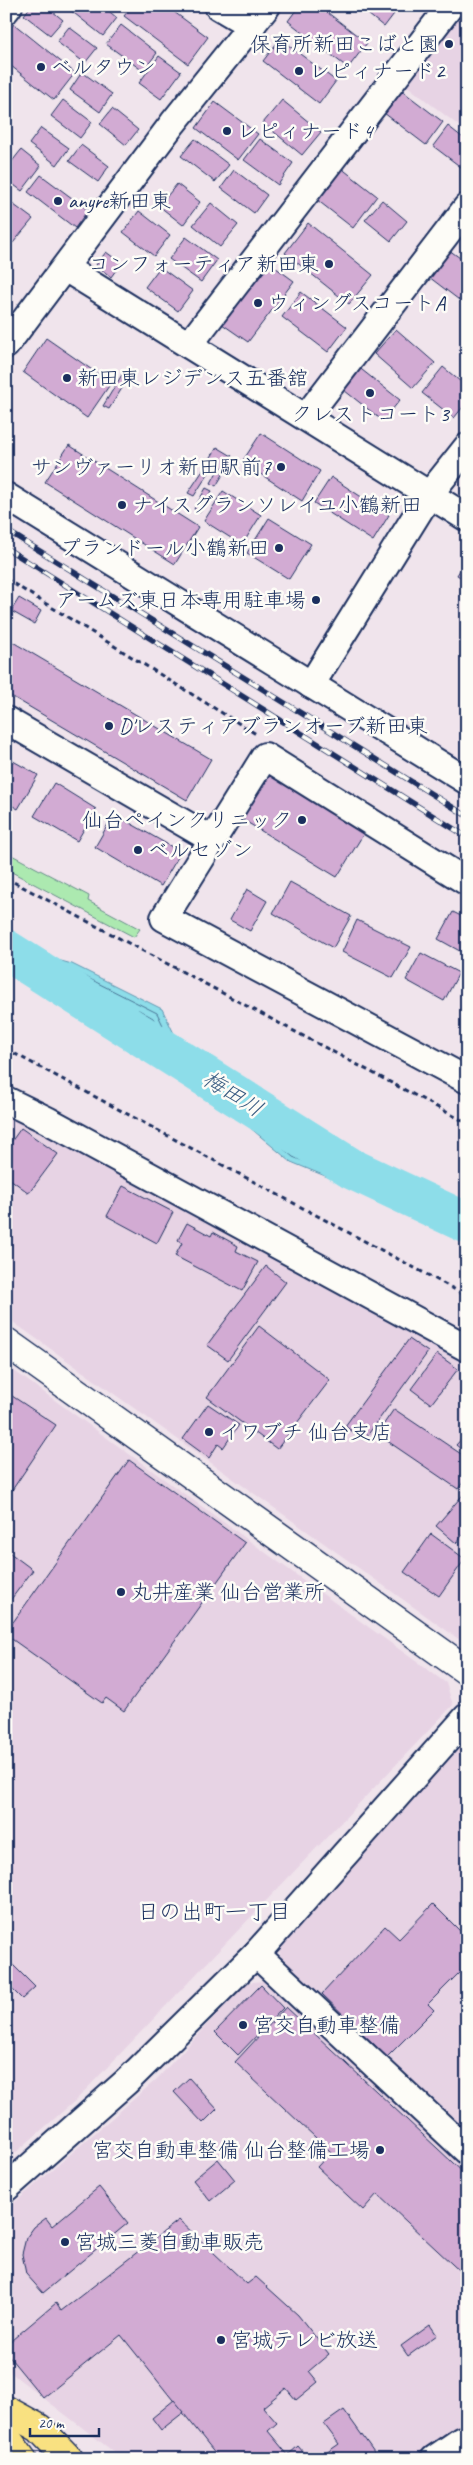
<svg xmlns="http://www.w3.org/2000/svg" width="473" height="2465" font-family="Caveat,'Klee One',sans-serif">
<rect width="100%" height="100%" fill="#f0e4ec"/>
<filter id="ink" filterUnits="userSpaceOnUse"><feTurbulence type="fractalNoise" baseFrequency=".02" numOctaves="2"/><feDisplacementMap in="SourceGraphic" scale="10" xChannelSelector="R" yChannelSelector="G"/><feConvolveMatrix kernelMatrix="1 2 1 2 8 2 1 2 1" color-interpolation-filters="sRGB"/></filter>
<g filter="url(#ink)">
<g fill="#e7d3e4">
<path d="M460,6H467V132L402,82Z"/>
<path d="M6,1114L467,1360V1645L6,1317Z"/>
<path d="M6,1365L446,1683L453,1705L77,2099L6,2161Z"/>
<path d="M467,1735V2134L282,1962L277,1941Z"/>
<path d="M263,1981L467,2170V2459H123L6,2369V2210L157,2079L245,1983Z"/>
</g>
<path fill="#ace9b0" stroke="#648c87" d="M6,852L89,896L88,901L140,929L134,937L6,869Z"/>
<path fill="#8ddde9" stroke="#5f97b1" d="M6,946L72,964L162,1009L192,1070L322,1152L467,1213V1244L335,1180L291,1162L151,1045L106,999L34,967H6Z"/>
<g fill="none" stroke-linecap="round" stroke-linejoin="round">
<g stroke="#497596" stroke-width="1">
<path d="M6,951L30,960L28,962H6"/>
<path d="M49,963L70,969L157,1013L180,1060H176L154,1042L109,995L48,968L47,965Z"/>
<path d="M139,1010L153,1018L161,1033L160,1036H157L136,1014V1011Z"/>
<path d="M467,1217L319,1157L238,1105L235,1106L236,1109L293,1157L337,1175L467,1239"/>
</g>
<path stroke="#8ddde9" stroke-width="41" d="M6,950L352,1169L467,1223"/>
</g>
<g fill="#d2abd3" stroke="#1b2f5e">
<path d="M31,6H46L63,20L50,35L24,15Z"/>
<path d="M65,6H103L117,18L103,36Z"/>
<path d="M132,6H166L208,37L188,64L124,16Z"/>
<path d="M299,6H319L367,43L348,68L288,21Z"/>
<path d="M358,6H400L384,27Z"/>
<path d="M14,24L75,73L54,100L6,62V34Z"/>
<path d="M121,25L157,53L143,71L106,44Z"/>
<path d="M69,27L97,48L85,63L57,42Z"/>
<path d="M280,39L336,81L319,104L263,61Z"/>
<path d="M159,56L181,72L161,99L139,83Z"/>
<path d="M82,72L112,94L100,112L70,90Z"/>
<path d="M401,90L443,122L426,145L384,113Z"/>
<path d="M63,100L92,122L80,138L51,116Z"/>
<path d="M282,100L321,132L302,155L263,123Z"/>
<path d="M215,102L258,134L238,160L196,128Z"/>
<path d="M112,109L138,130L126,145L100,124Z"/>
<path d="M448,126L467,141L466,171L433,146Z"/>
<path d="M41,128L69,148L57,165L29,144Z"/>
<path d="M195,139L229,165L215,182L181,156Z"/>
<path d="M260,139L293,163L278,185L244,160Z"/>
<path d="M81,145L109,166L98,182L69,161Z"/>
<path d="M21,150L41,166L22,191L6,179V169Z"/>
<path d="M336,164L377,196L353,228L312,196Z"/>
<path d="M234,170L267,195L254,213L221,188Z"/>
<path d="M41,175L88,210L75,228L28,192Z"/>
<path d="M177,184L200,202L183,225L159,206Z"/>
<path d="M6,199L33,219L13,243L6,238Z"/>
<path d="M382,200L407,221L391,241L365,220Z"/>
<path d="M211,203L238,225L220,247L193,225Z"/>
<path d="M139,211L170,235L154,256L123,232Z"/>
<path d="M308,223L373,275L349,304L285,253Z"/>
<path d="M186,237L217,260L201,282L169,259Z"/>
<path d="M449,250L467,263V306L429,277Z"/>
<path d="M106,252L121,263L111,277L96,265Z"/>
<path d="M268,262L294,281L248,342L222,324Z"/>
<path d="M160,267L193,291L178,311L145,287Z"/>
<path d="M301,292L347,327L328,352L282,317Z"/>
<path d="M396,329L435,363L413,388L374,354Z"/>
<path d="M46,338L111,383L87,418L23,372Z"/>
<path d="M357,366L400,400L383,421L340,387Z"/>
<path d="M443,367L467,387V402L454,418L422,393Z"/>
<path d="M123,373L129,377L109,409L103,406Z"/>
<path d="M261,433L320,471L302,501L242,462Z"/>
<path d="M69,445L198,527L175,564L45,482Z"/>
<path d="M217,447L232,456L225,469L210,459Z"/>
<path d="M208,463L213,466L194,496L188,493Z"/>
<path d="M218,470L224,473L216,486L211,483Z"/>
<path d="M331,477L389,515L373,541L314,503Z"/>
<path d="M206,488L212,491L200,512L194,509Z"/>
<path d="M223,491L261,515L242,545L204,521Z"/>
<path d="M269,518L311,544L289,579L247,553Z"/>
<path d="M467,559V581L457,575Z"/>
<path d="M19,598L41,611L34,624L11,611Z"/>
<path d="M6,638L211,759L187,800L6,693Z"/>
<path d="M6,757L38,775L18,809L6,802Z"/>
<path d="M267,762L369,825L337,877L235,815Z"/>
<path d="M54,783L96,809L77,841L34,816Z"/>
<path d="M114,814L181,852L161,886L95,847Z"/>
<path d="M290,882L351,916L333,948L273,913Z"/>
<path d="M247,889L267,901L250,931L230,920Z"/>
<path d="M453,912L467,919V955L438,939Z"/>
<path d="M357,920L411,947L393,978L342,952Z"/>
<path d="M421,953L459,973L444,1001L406,980Z"/>
<path d="M21,1128L58,1154L29,1193L6,1176V1149Z"/>
<path d="M123,1186L173,1212L157,1243L107,1216Z"/>
<path d="M187,1223L211,1236L213,1232L238,1246L236,1251L258,1262L242,1291L175,1256L182,1243L178,1240Z"/>
<path d="M266,1266L286,1282L228,1360L207,1345Z"/>
<path d="M259,1326L330,1380L277,1449L207,1397Z"/>
<path d="M409,1339L428,1352L364,1440L345,1426Z"/>
<path d="M437,1354L458,1369L431,1404L411,1389Z"/>
<path d="M6,1392L56,1425L6,1499Z"/>
<path d="M208,1404L239,1425L223,1448L218,1444L209,1458L183,1439Z"/>
<path d="M394,1409L467,1458V1477L458,1489L377,1434Z"/>
<path d="M467,1433V1454L456,1445Z"/>
<path d="M129,1460L245,1543L124,1711L106,1698L102,1703L6,1635V1632Z"/>
<path d="M467,1490V1530L456,1543L436,1526Z"/>
<path d="M431,1534L465,1559L439,1596L404,1572Z"/>
<path d="M6,1550L33,1570L6,1606Z"/>
<path d="M433,1904L467,1938V1965L428,2004L434,2010L387,2057L322,1994L385,1926L399,1939Z"/>
<path d="M9,1961L35,1987L22,1999L6,1983V1963Z"/>
<path d="M261,1985L283,2008L238,2055L215,2032Z"/>
<path d="M286,2007L467,2176V2278L377,2194L363,2210L317,2167L331,2152L235,2062Z"/>
<path d="M189,2078L217,2109L203,2123L174,2092Z"/>
<path d="M218,2159L235,2180L210,2201L193,2180Z"/>
<path d="M99,2187L128,2223L43,2293L26,2274L22,2254L26,2238L34,2227L46,2218L52,2226Z"/>
<path d="M179,2220L247,2284L256,2277L298,2315L329,2354L309,2371L318,2382L296,2400L286,2388L263,2407L277,2423L268,2431L288,2455L298,2446L309,2459H220L121,2335L43,2398L6,2353V2345L56,2303L61,2311Z"/>
<path d="M430,2325L437,2335L408,2356L401,2346Z"/>
<path d="M174,2400L184,2412L161,2430L152,2418Z"/>
<path d="M344,2410L379,2459H330L326,2453L339,2444L324,2424Z"/>
</g>
<g fill="none" stroke-linecap="round" stroke-linejoin="round">
<g stroke="#1b2f5e" stroke-width="30">
<g id="street">
<path d="M218,6L252,26"/>
<path d="M6,10L9,6"/>
<path d="M65,268L467,518"/>
<path d="M6,345L173,123L267,6"/>
<path d="M189,345L450,6"/>
<path d="M306,417L467,207"/>
<path d="M6,496L467,781"/>
<path d="M311,685L429,495L467,447"/>
<path d="M6,720L213,840"/>
<path d="M467,882L265,756L164,918L467,1080"/>
<path d="M6,1100L47,1120L467,1348"/>
<path d="M256,1954L467,2151"/>
<path d="M6,2188L126,2082L256,1954L467,1717"/>
<path d="M434,2459L462,2440"/>
</g>
</g>
<g stroke="#1b2f5e" stroke-width="31">
<path id="secondary" d="M6,1342L467,1671"/>
</g>
<g stroke="#1b2f5e" stroke-width="31">
<g id="highway">
<path d="M6,2410L39,2428L69,2459"/>
<path d="M6,2437L22,2459"/>
</g>
</g>
<g stroke="#1b2f5e" stroke-width="3" stroke-dasharray="5 4" stroke-linecap="butt">
<path d="M6,579L256,734"/>
<path d="M6,878L467,1123"/>
<path d="M6,1049L467,1296"/>
</g>
<use href="#street" stroke="#fdfcf7" stroke-width="26"/>
<use href="#secondary" stroke="#fdfcf7" stroke-width="28"/>
<use href="#highway" stroke="#f9e181" stroke-width="28"/>
<g stroke="#1b2f5e" stroke-width="5.5">
<g id="rail">
<path d="M6,530L467,816"/>
<path d="M6,548L467,837"/>
</g>
</g>
<use href="#rail" stroke="#fdfcf7" stroke-width="4" stroke-dasharray="11" stroke-linecap="butt"/>
</g>
</g>
<g fill="#1b2f5e" stroke="#fdfcf7" stroke-width="2">
<circle cx="449" cy="44" r="5"/>
<circle cx="41" cy="67" r="5"/>
<circle cx="299" cy="71" r="5"/>
<circle cx="227" cy="131" r="5"/>
<circle cx="58" cy="201" r="5"/>
<circle cx="329" cy="264" r="5"/>
<circle cx="258" cy="303" r="5"/>
<circle cx="67" cy="378" r="5"/>
<circle cx="370" cy="393" r="5"/>
<circle cx="281" cy="467" r="5"/>
<circle cx="122" cy="505" r="5"/>
<circle cx="279" cy="548" r="5"/>
<circle cx="316" cy="600" r="5"/>
<circle cx="109" cy="726" r="5"/>
<circle cx="302" cy="820" r="5"/>
<circle cx="138" cy="850" r="5"/>
<circle cx="209" cy="1432" r="5"/>
<circle cx="121" cy="1592" r="5"/>
<circle cx="243" cy="2025" r="5"/>
<circle cx="380" cy="2150" r="5"/>
<circle cx="65" cy="2242" r="5"/>
<circle cx="221" cy="2340" r="5"/>
</g>
<g text-anchor="middle" dominant-baseline="central" stroke-width="5" stroke-linejoin="round" paint-order="stroke">
<g font-size="21" fill="#1b2f5e" stroke="#fdfcf7" text-anchor="start">
<text x="439" y="44" text-anchor="end">保育所新田こばと園</text>
<text x="51" y="67">ベルタウン</text>
<text x="309" y="71">レピィナード2</text>
<text x="237" y="131">レピィナード4</text>
<text x="68" y="201">anyre新田東</text>
<text x="319" y="264" text-anchor="end">コンフォーティア新田東</text>
<text x="268" y="303">ウィングスコートA</text>
<text x="77" y="378">新田東レジデンス五番舘</text>
<text x="370" y="414" text-anchor="middle">クレストコート3</text>
<text x="271" y="467" text-anchor="end">サンヴァーリオ新田駅前7</text>
<text x="132" y="505">ナイスグランソレイユ小鶴新田</text>
<text x="269" y="548" text-anchor="end">プランドール小鶴新田</text>
<text x="306" y="600" text-anchor="end">アームズ東日本専用駐車場</text>
<text x="119" y="726">D'レスティアブランオーブ新田東</text>
<text x="292" y="820" text-anchor="end">仙台ペインクリニック</text>
<text x="148" y="850">ベルセゾン</text>
<text x="219" y="1432">イワブチ 仙台支店</text>
<text x="131" y="1592">丸井産業 仙台営業所</text>
<text x="253" y="2025">宮交自動車整備</text>
<text x="370" y="2150" text-anchor="end">宮交自動車整備 仙台整備工場</text>
<text x="75" y="2242">宮城三菱自動車販売</text>
<text x="231" y="2340">宮城テレビ放送</text>
</g>
<g font-size="22" font-style="italic" fill="#385a81" stroke="#fdfcf7">
<text transform="translate(233 1094) rotate(32)">梅田川</text>
</g>
<g font-size="22" fill="#1b2f5e" stroke="#fdfcf7">
<text x="214" y="1912">日の出町一丁目</text>
</g>
</g>
<rect width="473" height="2465" fill="none" stroke="#fdfcf7" stroke-width="25"/>
<rect x="12" y="12" width="448" height="2440" fill="none" stroke="#1b2f5e" stroke-width="2" filter="url(#ink)"/>
<path d="M30 2428v8h69v-8" fill="none" stroke="#1b2f5e" stroke-width="2.5"/>
<text x="38" y="2428" font-size="15" fill="#1b2f5e" stroke="#fdfcf7" stroke-width="4" paint-order="stroke">20 m</text>
</svg>
